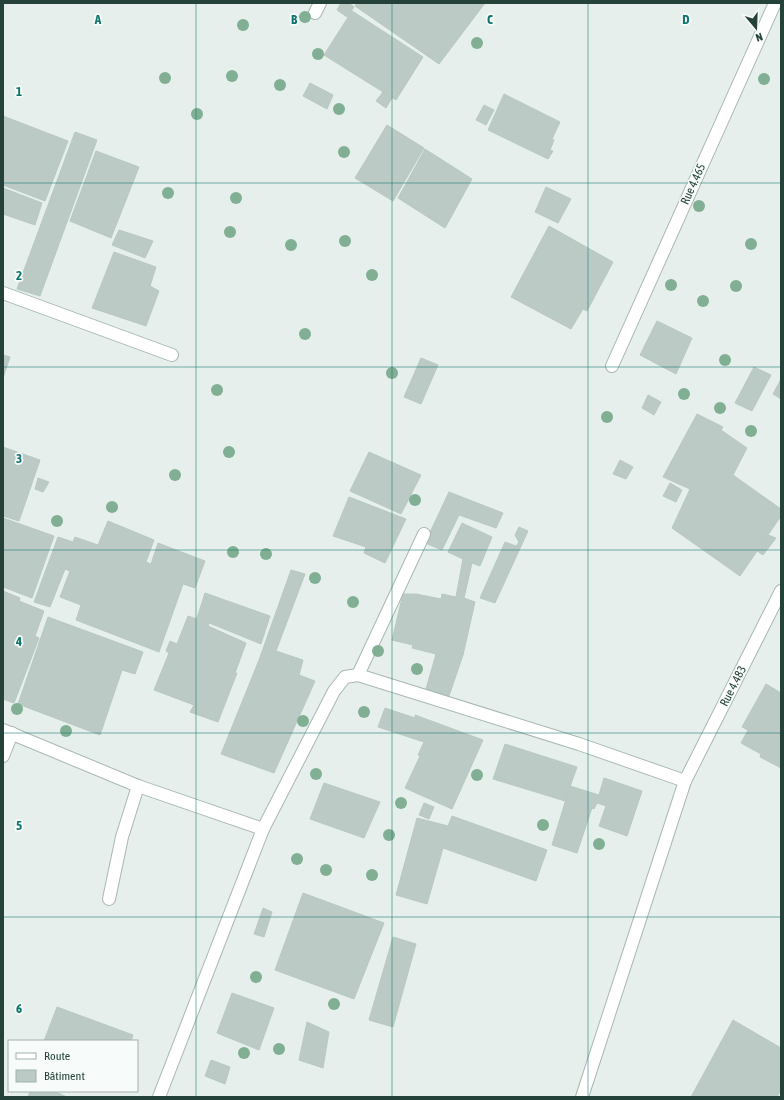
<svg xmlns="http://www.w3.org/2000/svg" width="784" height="1100" font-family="'Asap Condensed',sans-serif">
<rect width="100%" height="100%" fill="#e6efeb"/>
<g fill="#bbcac4" stroke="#b8c9c2">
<path d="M341,3H349L354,7L347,17L337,10Z"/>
<path d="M357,3H485L439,64L355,6Z"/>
<path d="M352,11L423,57L396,100L324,55Z"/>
<path d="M310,83L333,95L327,109L303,96Z"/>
<path d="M383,92L392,98L386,108L376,101Z"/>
<path d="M504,94L560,122L552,139L554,140L550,150L553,151L548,159L488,130Z"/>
<path d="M484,105L494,110L486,125L476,120Z"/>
<path d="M3,116L68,141L45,201L3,185Z"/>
<path d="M387,125L424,148L393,201L355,178Z"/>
<path d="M75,132L97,140L40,296L17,289Z"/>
<path d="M425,149L472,179L445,228L398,198Z"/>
<path d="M96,151L139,167L111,238L70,221Z"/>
<path d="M546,187L571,199L558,223L535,212Z"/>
<path d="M3,188L42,203L35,225L3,214Z"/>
<path d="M549,226L613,262L587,311L583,309L571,329L511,297Z"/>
<path d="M119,230L153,241L145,258L112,245Z"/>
<path d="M114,252L156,267L150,286L159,291L146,326L92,308Z"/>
<path d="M657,321L692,338L676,374L640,355Z"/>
<path d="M3,355L10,357L3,378Z"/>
<path d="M421,358L438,365L421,404L404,397Z"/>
<path d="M754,367L771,375L752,411L735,403Z"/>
<path d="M781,379V399L773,394Z"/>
<path d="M648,395L661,402L654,415L642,408Z"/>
<path d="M697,414L723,427L721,430L747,448L733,475L781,509V516L740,576L672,528L690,489L663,477Z"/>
<path d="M3,447L40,460L19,521L3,516Z"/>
<path d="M369,452L421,475L401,514L350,491Z"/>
<path d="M620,460L633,467L626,479L613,474Z"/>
<path d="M38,478L49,482L43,492L35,489Z"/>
<path d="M670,483L682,490L676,502L663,496Z"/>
<path d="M449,492L503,513L496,528L459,515L442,550L425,543Z"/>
<path d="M349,497L406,519L385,563L364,553L366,547L333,536Z"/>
<path d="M3,518L54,536L32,598L3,587Z"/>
<path d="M108,521L154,540L146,562L151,564L158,543L205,561L195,588L183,584L159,652L76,620L81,605L60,597L70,571L65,569L50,607L34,602L58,537L73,542L75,537L98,545Z"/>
<path d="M462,523L492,537L480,566L472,563L464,598L475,602L463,655L449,696L426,689L436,654L412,648L413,645L392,640L403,594H416L441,599L442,594L456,597L463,559L448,552Z"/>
<path d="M519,527L528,531L495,603L480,598L505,542L516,546L519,542L515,535Z"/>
<path d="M768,535L776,538L763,555L757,551Z"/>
<path d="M291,570L305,574L276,651L303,660L299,675L315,681L274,773L221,754L259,660Z"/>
<path d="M3,591L20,598L19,601L44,611L35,636L39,638L14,703L3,699Z"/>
<path d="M205,593L270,616L261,644L197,618Z"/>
<path d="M188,616L209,623L208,626L246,643L235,673H237L218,722L190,712L194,705L154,690L169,653L166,651L170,641L177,644Z"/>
<path d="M48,617L143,652L135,674L122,670L100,735L18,704Z"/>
<path d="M766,684L781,693V768L760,757L761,754L741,743L748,730L742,727Z"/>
<path d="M385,708L415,718V715L483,740L452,809L405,788L420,756L418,755L424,742L378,727Z"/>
<path d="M505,744L577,767L565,801L493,779Z"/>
<path d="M604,778L642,791L627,836L599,826L606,806L597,803L594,809L592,808L577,853L552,845L570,786L599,795Z"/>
<path d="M324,783L380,802L364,838L310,819Z"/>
<path d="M424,803L434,807L429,819L419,815Z"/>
<path d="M452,816L547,850L536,881L443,848L427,904L396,895L417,818L448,826Z"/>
<path d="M303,893L384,923L354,999L275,970Z"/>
<path d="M263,908L272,912L264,937L254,934Z"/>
<path d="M393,937L416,944L393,1027L369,1020Z"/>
<path d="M232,993L274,1008L259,1050L217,1033Z"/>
<path d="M57,1007L133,1035L131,1041H44Z"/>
<path d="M733,1020L781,1048V1090L777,1097H691Z"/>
<path d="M307,1022L329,1032L323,1068L299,1060Z"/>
<path d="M211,1060L230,1067L225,1084L205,1076Z"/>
<path d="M30,1091H54L67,1097H28Z"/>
</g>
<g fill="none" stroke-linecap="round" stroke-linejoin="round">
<g stroke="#a8b8b2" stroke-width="14">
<path id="lane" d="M109,899L122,837L138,786"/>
</g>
<g stroke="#a8b8b2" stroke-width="14">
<g id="street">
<path d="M315,13L320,3"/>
<path d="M3,293L172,355"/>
<path d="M612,366L775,3"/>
<path d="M358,675L424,534"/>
<path d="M3,730L138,786L263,829"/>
<path d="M3,756L12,733"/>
<path d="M159,1097L263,829L334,691L345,677L358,675L579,744L685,781"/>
<path d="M582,1097L685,781L781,591"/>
</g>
</g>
<use href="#lane" stroke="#fff" stroke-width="12"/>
<use href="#street" stroke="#fff" stroke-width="12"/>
</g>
<g fill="#80af93">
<circle cx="305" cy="17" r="6"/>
<circle cx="243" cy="25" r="6"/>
<circle cx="477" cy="43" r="6"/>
<circle cx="318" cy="54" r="6"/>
<circle cx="232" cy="76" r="6"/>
<circle cx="165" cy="78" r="6"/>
<circle cx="764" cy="79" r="6"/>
<circle cx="280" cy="85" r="6"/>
<circle cx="339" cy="109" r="6"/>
<circle cx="197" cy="114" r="6"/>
<circle cx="344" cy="152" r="6"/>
<circle cx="168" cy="193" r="6"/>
<circle cx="236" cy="198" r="6"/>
<circle cx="699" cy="206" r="6"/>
<circle cx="230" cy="232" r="6"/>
<circle cx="345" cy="241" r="6"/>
<circle cx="751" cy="244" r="6"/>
<circle cx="291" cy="245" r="6"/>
<circle cx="372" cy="275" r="6"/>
<circle cx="671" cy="285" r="6"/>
<circle cx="736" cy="286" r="6"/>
<circle cx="703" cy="301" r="6"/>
<circle cx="305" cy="334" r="6"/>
<circle cx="725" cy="360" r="6"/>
<circle cx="392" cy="373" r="6"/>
<circle cx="217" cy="390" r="6"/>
<circle cx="684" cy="394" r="6"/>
<circle cx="720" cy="408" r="6"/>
<circle cx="607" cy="417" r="6"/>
<circle cx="751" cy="431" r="6"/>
<circle cx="229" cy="452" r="6"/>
<circle cx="175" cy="475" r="6"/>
<circle cx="415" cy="500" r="6"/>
<circle cx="112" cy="507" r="6"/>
<circle cx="57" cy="521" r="6"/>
<circle cx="233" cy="552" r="6"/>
<circle cx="266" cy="554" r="6"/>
<circle cx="315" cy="578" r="6"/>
<circle cx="353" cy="602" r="6"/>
<circle cx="378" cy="651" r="6"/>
<circle cx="417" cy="669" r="6"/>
<circle cx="17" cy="709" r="6"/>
<circle cx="364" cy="712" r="6"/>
<circle cx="303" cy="721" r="6"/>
<circle cx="66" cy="731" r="6"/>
<circle cx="316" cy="774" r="6"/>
<circle cx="477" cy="775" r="6"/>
<circle cx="401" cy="803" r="6"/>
<circle cx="543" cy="825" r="6"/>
<circle cx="389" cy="835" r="6"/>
<circle cx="599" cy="844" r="6"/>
<circle cx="297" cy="859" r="6"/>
<circle cx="326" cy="870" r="6"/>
<circle cx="372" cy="875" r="6"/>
<circle cx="256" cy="977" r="6"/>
<circle cx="334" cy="1004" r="6"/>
<circle cx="279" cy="1049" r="6"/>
<circle cx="244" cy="1053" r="6"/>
</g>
<path fill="none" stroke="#0f766e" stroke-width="1" stroke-opacity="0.55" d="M196,3V1097M392,3V1097M588,3V1097M3,183H781M3,367H781M3,550H781M3,733H781M3,917H781"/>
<g text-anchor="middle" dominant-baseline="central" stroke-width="3.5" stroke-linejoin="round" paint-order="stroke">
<g font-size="12" fill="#24423a" stroke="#f7fbf9">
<text transform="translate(693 184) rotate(-66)">Rue 4.465</text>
<text transform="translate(733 686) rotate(-63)">Rue 4.483</text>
</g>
</g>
<g font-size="13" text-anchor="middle" font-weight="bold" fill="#0f766e" stroke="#f7fbf9" stroke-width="3.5" stroke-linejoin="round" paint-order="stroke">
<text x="98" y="24">A</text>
<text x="294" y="24">B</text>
<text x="490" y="24">C</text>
<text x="686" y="24">D</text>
<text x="19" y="96">1</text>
<text x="19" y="280">2</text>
<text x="19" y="463">3</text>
<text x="19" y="646">4</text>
<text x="19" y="830">5</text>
<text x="19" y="1013">6</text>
</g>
<rect width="784" height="1100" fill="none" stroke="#24423a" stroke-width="8"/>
<rect x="8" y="1040" width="130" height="52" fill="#f7fbf9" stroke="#a3b1ad"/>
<rect x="16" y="1053" width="20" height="6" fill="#ffffff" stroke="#a3b1ad"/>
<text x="44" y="1060" font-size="12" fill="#24423a">Route</text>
<rect x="16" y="1070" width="20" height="12" fill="#bbcac4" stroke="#a3b1ad"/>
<text x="44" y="1080" font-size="12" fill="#24423a">Bâtiment</text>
<g transform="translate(756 28) rotate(161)" stroke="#f7fbf9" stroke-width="3" paint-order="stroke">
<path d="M0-3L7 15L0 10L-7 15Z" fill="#24423a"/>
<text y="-6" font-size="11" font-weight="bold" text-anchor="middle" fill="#24423a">N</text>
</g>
</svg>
